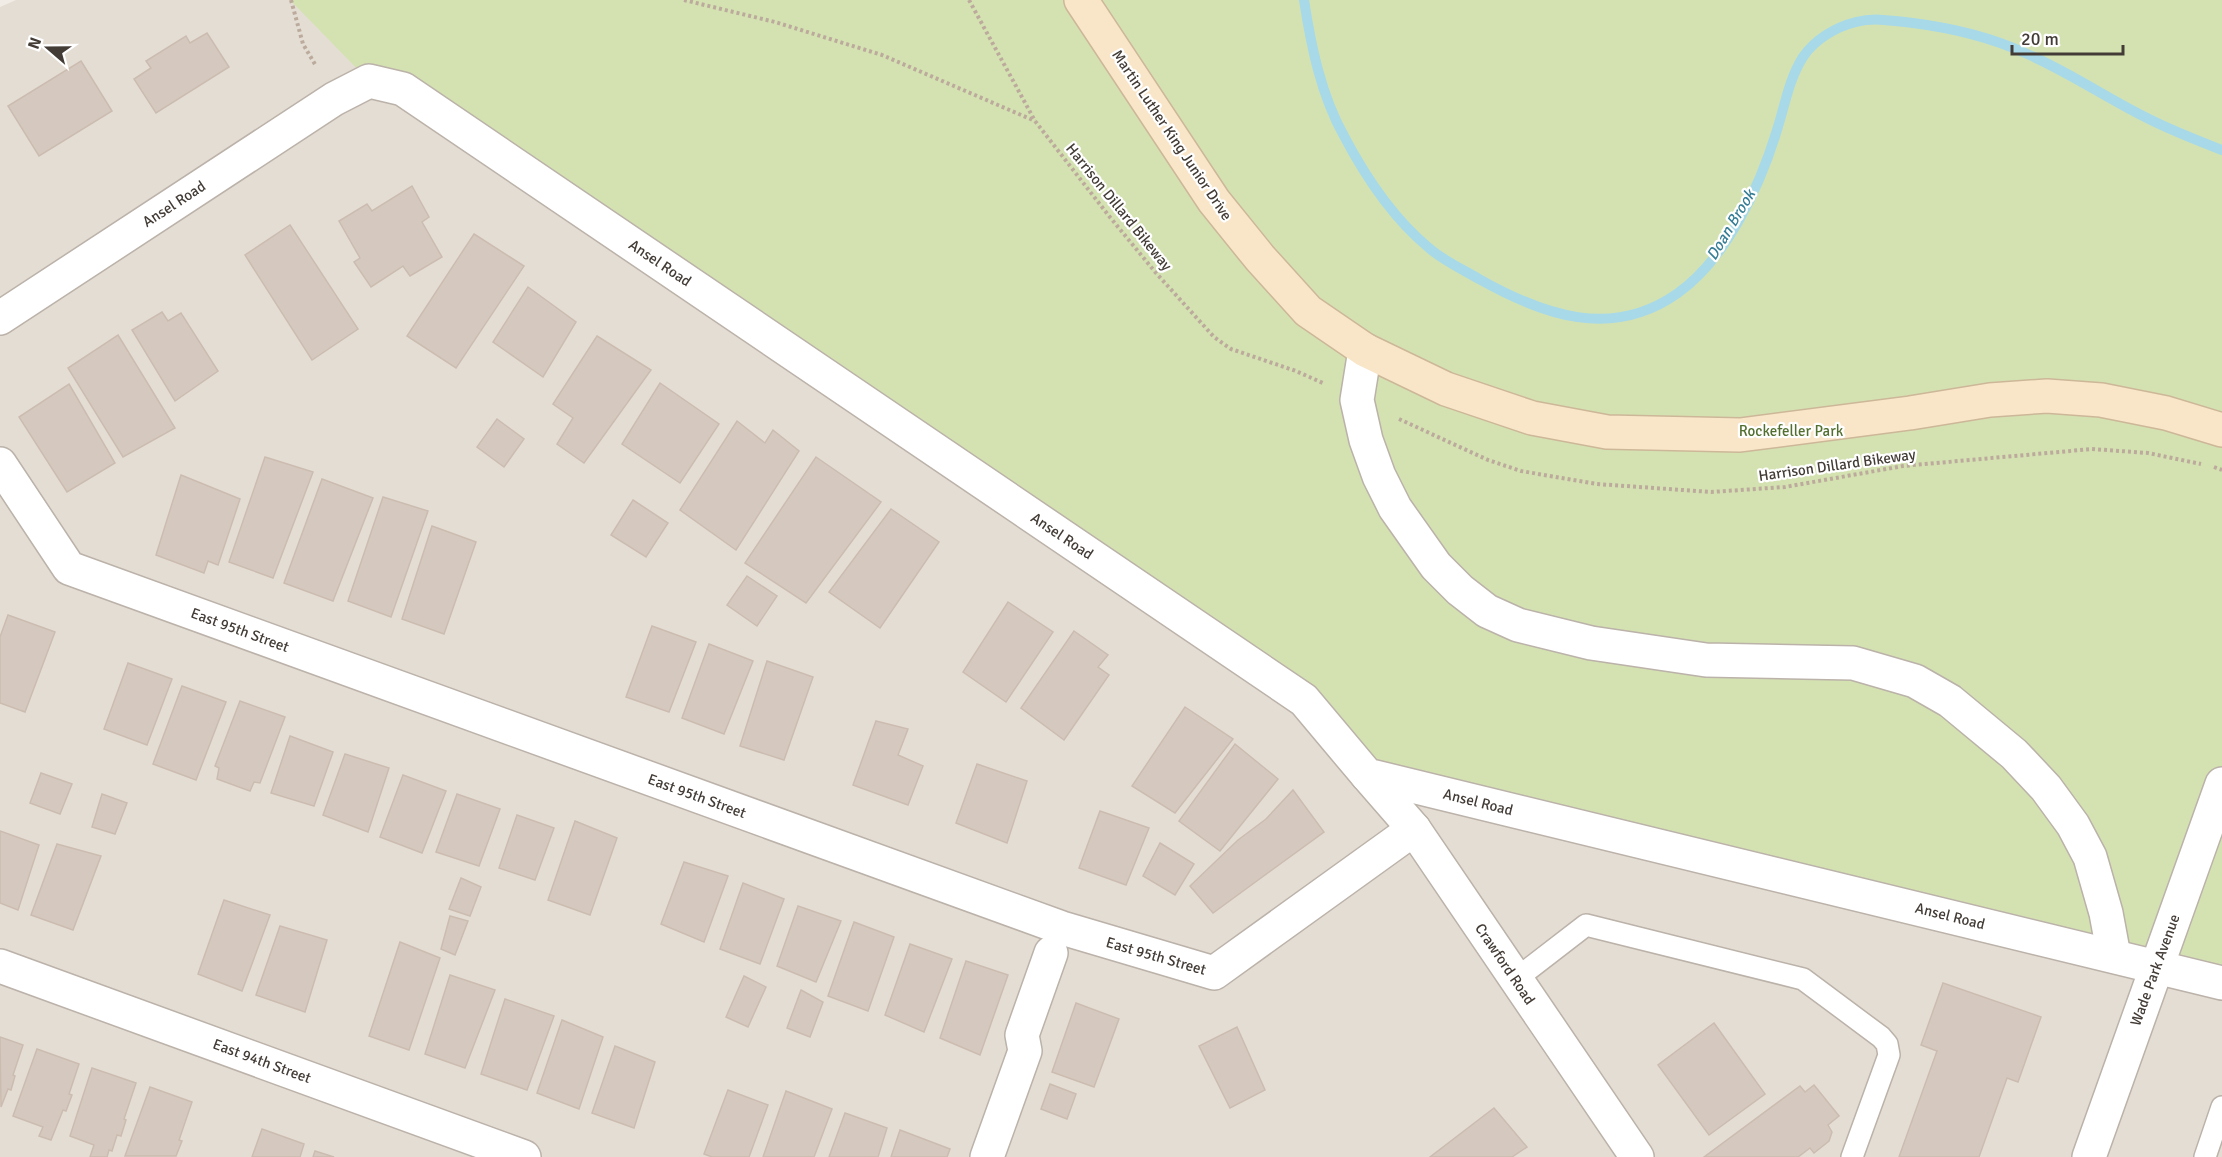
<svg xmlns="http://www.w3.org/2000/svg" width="2222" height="1157" font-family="Signika,sans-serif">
<rect width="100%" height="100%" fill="#f1ece6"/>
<path fill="#e4ddd4" d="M16,0H291L2222,983V1157H0V7Z"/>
<path fill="#d4e2b2" d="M290,0H2222V974L1367,775L1304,700L369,81Z"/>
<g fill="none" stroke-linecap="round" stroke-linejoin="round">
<path stroke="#a7d9e9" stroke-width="10" d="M1304,0C1311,46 1321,95 1344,136C1365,176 1394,219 1429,248C1444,261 1462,269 1479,279C1543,315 1612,340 1678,293C1727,258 1760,186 1777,130C1785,105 1789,79 1803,57C1815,39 1836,27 1856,22C1875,17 1894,21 1913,23C1952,28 1990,37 2025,53C2067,71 2105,97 2145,117C2170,130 2196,140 2222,150"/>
</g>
<g fill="#d5c9bf" stroke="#ccbcb0" stroke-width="1.5">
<path d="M207,33L229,67L156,113L134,79L151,68L146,61L186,36L190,43Z"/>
<path d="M81,61L112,111L39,156L8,106Z"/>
<path d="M412,186L429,217L422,222L442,257L410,276L403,266L371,287L354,262L360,258L339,221L367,204L372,211Z"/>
<path d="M290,225L358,329L312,360L245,255Z"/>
<path d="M474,234L524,266L456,368L407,336Z"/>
<path d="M528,287L576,322L543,377L493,342Z"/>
<path d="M162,312L168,321L181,313L218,371L175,401L132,330Z"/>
<path d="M118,335L175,428L123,457L68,368Z"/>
<path d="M597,336L651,370L584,463L557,444L573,418L553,404Z"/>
<path d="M660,383L719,424L680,483L622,444Z"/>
<path d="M69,384L115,463L67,492L19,417Z"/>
<path d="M497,419L524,439L504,467L477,447Z"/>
<path d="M737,421L765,443L773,430L799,451L736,550L680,510Z"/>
<path d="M265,457L313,472L273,578L229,562Z"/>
<path d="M816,457L881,502L806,603L745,563Z"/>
<path d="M181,475L240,499L218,565L208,561L204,573L156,555Z"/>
<path d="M322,479L373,498L333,601L284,583Z"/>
<path d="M383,497L428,511L391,617L348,601Z"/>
<path d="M633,500L668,523L646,557L611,535Z"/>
<path d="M891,509L939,542L880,628L829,592Z"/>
<path d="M432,526L476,542L444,634L402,619Z"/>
<path d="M747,576L777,596L757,626L727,605Z"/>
<path d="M1008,602L1053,632L1006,702L963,672Z"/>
<path d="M8,615L55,632L25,712L0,703V637Z"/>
<path d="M652,626L696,642L669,712L626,697Z"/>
<path d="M1074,631L1108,655L1098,667L1109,675L1064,740L1021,708Z"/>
<path d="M709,644L753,661L724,734L682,718Z"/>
<path d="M767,661L813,677L784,760L740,746Z"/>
<path d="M128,663L172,679L147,745L104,729Z"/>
<path d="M182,686L226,702L196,780L153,764Z"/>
<path d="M240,701L285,717L260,783L254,782L250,791L217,779L219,768L215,766Z"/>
<path d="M1185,707L1233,739L1175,813L1132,786Z"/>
<path d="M876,721L908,729L898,755L923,766L908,805L853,785Z"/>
<path d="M290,736L333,752L314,806L271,793Z"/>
<path d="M1235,744L1278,779L1220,851L1179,821Z"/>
<path d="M345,754L389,768L368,832L323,815Z"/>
<path d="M977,764L1027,781L1007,843L956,823Z"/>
<path d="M41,773L72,784L60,814L30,803Z"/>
<path d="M403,775L446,791L422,853L380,837Z"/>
<path d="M1293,790L1324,832L1213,913L1190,886L1238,840L1266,819Z"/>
<path d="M102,794L127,803L115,834L92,827Z"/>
<path d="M457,794L500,809L479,866L436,852Z"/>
<path d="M1100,811L1149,828L1126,885L1079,868Z"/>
<path d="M517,815L554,828L535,880L499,868Z"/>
<path d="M575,821L617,838L590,915L548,900Z"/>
<path d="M0,831L39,845L18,910L0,903Z"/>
<path d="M1160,843L1194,864L1175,895L1143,876Z"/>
<path d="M57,844L101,856L73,930L31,915Z"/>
<path d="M684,862L728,876L704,942L661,924Z"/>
<path d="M461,878L481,887L470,916L449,909Z"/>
<path d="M743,883L784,899L760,964L720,949Z"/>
<path d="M224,900L270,915L242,991L198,974Z"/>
<path d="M798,906L841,921L816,982L777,966Z"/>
<path d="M450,916L468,921L455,955L441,949Z"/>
<path d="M854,922L894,937L868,1011L828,996Z"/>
<path d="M280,926L327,940L305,1012L256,995Z"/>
<path d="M400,942L440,958L409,1050L369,1036Z"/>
<path d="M910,944L952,959L924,1032L885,1015Z"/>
<path d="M966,961L1008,975L980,1055L940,1038Z"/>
<path d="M450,975L495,990L465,1068L425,1054Z"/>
<path d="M744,976L766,987L748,1027L726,1017Z"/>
<path d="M1943,983L2041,1017L2018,1082L2007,1078L1979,1157H1899L1937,1051L1921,1045Z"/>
<path d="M801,990L823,1002L810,1037L787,1028Z"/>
<path d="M505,999L554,1016L527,1090L481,1074Z"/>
<path d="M1076,1003L1119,1019L1094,1087L1052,1072Z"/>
<path d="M562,1020L603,1037L579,1109L537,1093Z"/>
<path d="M1714,1023L1765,1094L1709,1135L1658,1065Z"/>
<path d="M1237,1027L1265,1090L1230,1108L1199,1046Z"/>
<path d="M0,1037L23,1045L13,1075L15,1076L11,1090L8,1089L1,1107Z"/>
<path d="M615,1046L655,1062L634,1128L592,1113Z"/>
<path d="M37,1049L79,1064L69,1094L72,1095L66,1111L63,1110L51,1140L39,1136L43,1127L13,1116Z"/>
<path d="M92,1068L136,1083L124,1119L126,1120L121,1136L117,1135L112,1151L109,1150L107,1157H90L94,1145L70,1136Z"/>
<path d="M1050,1084L1076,1094L1067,1119L1041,1109Z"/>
<path d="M1814,1085L1839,1116L1828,1125L1832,1132L1829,1141L1814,1153L1810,1148L1798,1157H1704L1800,1086L1805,1092Z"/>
<path d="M150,1087L192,1102L179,1140L182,1141L176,1156H125Z"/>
<path d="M728,1090L768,1105L749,1157H712L704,1154Z"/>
<path d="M786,1091L832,1109L814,1157H763Z"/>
<path d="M1494,1108L1527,1147L1512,1157H1430Z"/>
<path d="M845,1113L887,1128L878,1157H829Z"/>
<path d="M262,1129L304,1144L300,1157H252Z"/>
<path d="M900,1130L950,1149L947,1157H891Z"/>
<path d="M315,1151L334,1157H313Z"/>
</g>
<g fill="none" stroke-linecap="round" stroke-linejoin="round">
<g stroke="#bbb2a9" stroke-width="24">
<g id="service">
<path d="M1516,979L1586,925L1803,979L1881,1037L1887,1044L1889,1055L1852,1157"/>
<path d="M2205,1157L2222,1107"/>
</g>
</g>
<g stroke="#bbb2a9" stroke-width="36">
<path id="pedestrian" d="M987,1157L1025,1051L1022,1035L1051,953"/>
</g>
<g stroke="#bbb2a9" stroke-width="36">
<g id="minor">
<path d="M0,318L334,99L369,81L403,89L1304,700L1367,775L2222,983"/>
<path d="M1365,350L1357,400L1366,440L1379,476L1395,508L1436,566L1460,590L1487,611L1518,625L1591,643L1706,660L1853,663L1915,681L1950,701L2014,754L2046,788L2073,825L2090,857L2106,913L2114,956"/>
<path d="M0,464L69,568L1062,928L1214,973L1414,829"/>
<path d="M1367,775L1414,829L1637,1157"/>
<path d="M0,966L524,1157"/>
</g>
</g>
<g stroke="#bbb2a9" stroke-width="36">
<path id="tertiary" d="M2089,1157L2222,784"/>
</g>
<g stroke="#cdb799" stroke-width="36">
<path id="secondary" d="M1081,0L1214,201L1260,258L1308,311L1365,350L1446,389L1532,418L1607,432L1740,435L1910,413L1990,400L2047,396L2101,400L2166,413L2222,430"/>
</g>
<g stroke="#bcab9c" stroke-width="4" stroke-dasharray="3 3" stroke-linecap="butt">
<path d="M291,0L303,44L316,66"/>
<path d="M684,0L775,22L882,55L1035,121"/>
<path d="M969,0L1035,121L1109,216L1156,273L1214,337L1231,349L1296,371L1325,384"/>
<path d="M1399,419L1488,460L1521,471L1597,484L1711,492L1785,487L1903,466L2092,449L2148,453L2201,464"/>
<path d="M2214,467L2222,470"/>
</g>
<use href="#service" stroke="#fff" stroke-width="21"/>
<use href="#pedestrian" stroke="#fff" stroke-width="33"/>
<use href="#minor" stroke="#fff" stroke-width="33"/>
<use href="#tertiary" stroke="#fff" stroke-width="33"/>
<use href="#secondary" stroke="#f9e5c8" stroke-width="33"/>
</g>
<g text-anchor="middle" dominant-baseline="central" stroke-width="4.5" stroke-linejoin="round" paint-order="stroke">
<g font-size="15" fill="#433c36" stroke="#fff">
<text transform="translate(1172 135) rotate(56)">Martin Luther King Junior Drive</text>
<text transform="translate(174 204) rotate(-33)">Ansel Road</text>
<text transform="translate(1119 207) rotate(51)">Harrison Dillard Bikeway</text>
<text transform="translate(660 263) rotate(34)">Ansel Road</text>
<text transform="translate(1837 465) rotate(-8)">Harrison Dillard Bikeway</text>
<text transform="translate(1062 536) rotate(34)">Ansel Road</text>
<text transform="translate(240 630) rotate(20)">East 95th Street</text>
<text transform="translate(697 796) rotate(20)">East 95th Street</text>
<text transform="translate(1478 802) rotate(14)">Ansel Road</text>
<text transform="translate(1950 916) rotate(14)">Ansel Road</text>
<text transform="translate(1156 956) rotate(16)">East 95th Street</text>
<text transform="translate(1505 964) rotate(56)">Crawford Road</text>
<text transform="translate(2155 970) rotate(-70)">Wade Park Avenue</text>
<text transform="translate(262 1061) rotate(20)">East 94th Street</text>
</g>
<g font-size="15" fill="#526f2f" stroke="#fff">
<text x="1791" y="431">Rockefeller Park</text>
</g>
<g font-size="16" font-style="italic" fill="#367d95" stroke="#fff">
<text transform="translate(1731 225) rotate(-59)">Doan Brook</text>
</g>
</g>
<g transform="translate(48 48) rotate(290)" stroke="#ffffff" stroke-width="4.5" paint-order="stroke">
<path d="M0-4.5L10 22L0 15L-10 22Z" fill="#433c36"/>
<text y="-9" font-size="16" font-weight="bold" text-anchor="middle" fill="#433c36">N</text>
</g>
<path d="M2012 45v9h111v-9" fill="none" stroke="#433c36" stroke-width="3"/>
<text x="2021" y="45" font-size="18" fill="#433c36" stroke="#ffffff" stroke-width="4.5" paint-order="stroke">20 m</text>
</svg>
